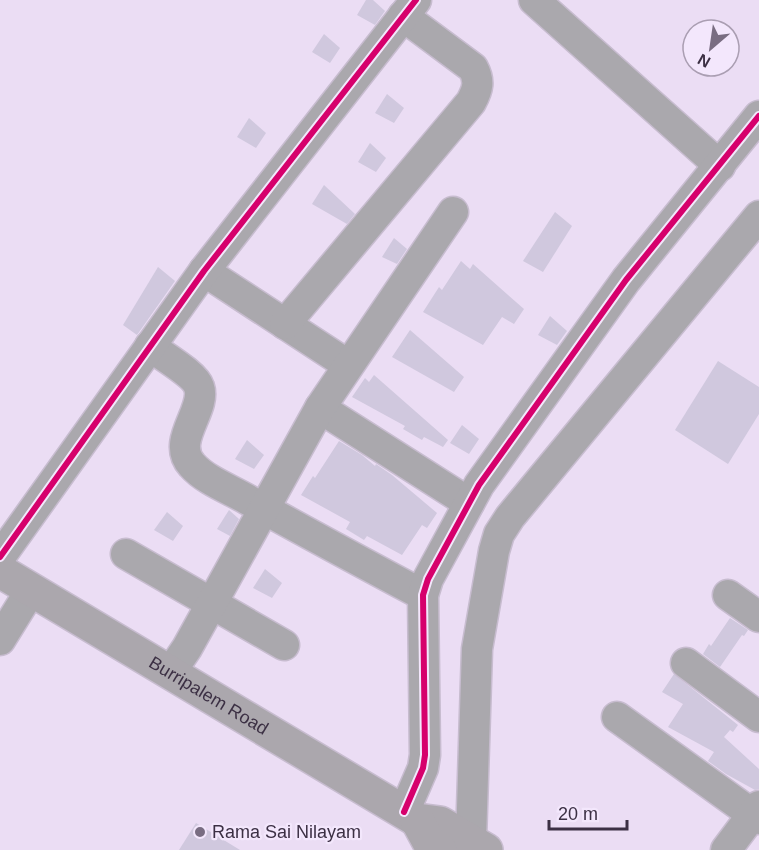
<svg xmlns="http://www.w3.org/2000/svg" width="759" height="850" font-family="Arial,sans-serif">
<rect width="100%" height="100%" fill="#ebddf4"/>
<g fill="#d0c8de">
<path d="M366,0H373L385,11L375,25L357,15Z"/>
<path d="M324,34L340,48L330,63L312,52Z"/>
<path d="M387,94L404,108L394,123L375,113Z"/>
<path d="M249,118L266,133L256,148L237,137Z"/>
<path d="M370,143L386,158L376,172L358,162Z"/>
<path d="M324,185L355,214L347,224L312,204Z"/>
<path d="M555,212L572,226L543,272L523,261Z"/>
<path d="M394,238L407,249L397,264L382,257Z"/>
<path d="M461,261L470,269L473,264L524,309L514,324L502,317L483,345L423,312L439,287L442,290Z"/>
<path d="M158,267L175,281L137,335L123,325Z"/>
<path d="M550,316L567,331L557,345L538,335Z"/>
<path d="M410,330L464,377L454,392L392,357Z"/>
<path d="M718,361L759,387V414L728,464L675,430Z"/>
<path d="M374,375L448,440L443,447L424,437L422,440L403,429L405,426L352,397L365,378L369,382Z"/>
<path d="M462,425L479,439L469,454L450,443Z"/>
<path d="M247,440L264,455L254,469L235,459Z"/>
<path d="M339,441L362,455L375,466L376,464L392,475L437,513L427,528L422,525L402,555L367,536L364,540L346,529L350,522L301,495L313,476L315,478Z"/>
<path d="M229,510L239,519L230,536L217,529Z"/>
<path d="M167,512L183,526L173,541L154,530Z"/>
<path d="M265,569L282,583L272,598L253,588Z"/>
<path d="M730,618L748,630L744,636L742,635L720,667L703,654L709,644L711,646Z"/>
<path d="M674,674L738,725L733,732L730,730L724,737L759,769V789L755,790L726,774L708,761L714,752L668,727L683,704L662,692Z"/>
<path d="M196,823L240,850H179Z"/>
</g>
<g fill="none" stroke-linecap="round" stroke-linejoin="round">
<g stroke="#c7bccf" stroke-width="33">
<g id="street">
<path d="M534,0L720,166"/>
<path d="M204,271L348,365"/>
<path d="M285,324L471,102C478,89 480,81 473,68L403,16"/>
<path d="M150,346C161,355 195,374 199,387C207,410 170,441 192,465C206,481 232,490 250,501C307,533 365,564 423,595"/>
<path d="M320,408L469,503"/>
<path d="M126,554L284,645"/>
<path d="M0,557L204,271L416,0"/>
<path d="M728,595L759,617"/>
<path d="M0,640L31,590"/>
<path d="M686,663L759,717"/>
<path d="M170,673L187,648L320,408L453,212"/>
<path d="M617,717L759,819"/>
<path d="M404,812L423,768L425,755L423,595L428,579L479,485L626,280L759,116"/>
<path d="M471,840L477,649L494,551L499,534L510,517L759,216"/>
<path d="M726,850L759,806"/>
</g>
</g>
<g stroke="#c7bccf" stroke-width="36">
<g id="secondary">
<path id="s1" d="M0,571L417,820L440,823L486,850"/>
<path d="M417,820L429,842L440,850"/>
</g>
</g>
<use href="#street" stroke="#aaa8ad" stroke-width="30"/>
<use href="#secondary" stroke="#aba7ad" stroke-width="33"/>
<g stroke="#f3e7fc" stroke-width="10">
<g id="cycleway">
<path d="M0,557L204,271L416,0"/>
<path d="M404,812L423,768L425,755L423,595L428,579L479,485L626,280L759,116"/>
</g>
</g>
<use href="#cycleway" stroke="#d6006c" stroke-width="6"/>
</g>
<circle fill="#796d82" stroke="#f3e7fc" stroke-width="2" cx="200" cy="832" r="6"/>
<g text-anchor="middle" dominant-baseline="central" stroke-width="4.5" stroke-linejoin="round" paint-order="stroke">
<g font-size="18" fill="#3c3044" stroke="#f3e7fc">
<text stroke="none"><textPath href="#s1" startOffset="243">Burripalem Road</textPath></text>
</g>
<g font-size="18" fill="#3c3044" stroke="#f3e7fc" text-anchor="start">
<text x="212" y="832">Rama Sai Nilayam</text>
</g>
</g>
<g transform="translate(711 48) rotate(209)"><circle r="28" fill="#f3e7fc" stroke="#aa9eb2" stroke-width="1.5"/>
<path d="M0-4.5L10 22L0 15L-10 22Z" fill="#796d82"/>
<text y="-9" font-size="16" font-weight="bold" text-anchor="middle" fill="#3c3044">N</text>
</g>
<path d="M549 820v9h78v-9" fill="none" stroke="#3c3044" stroke-width="3"/>
<text x="558" y="820" font-size="18" fill="#3c3044" stroke="#f3e7fc" stroke-width="4.5" paint-order="stroke">20 m</text>
</svg>
